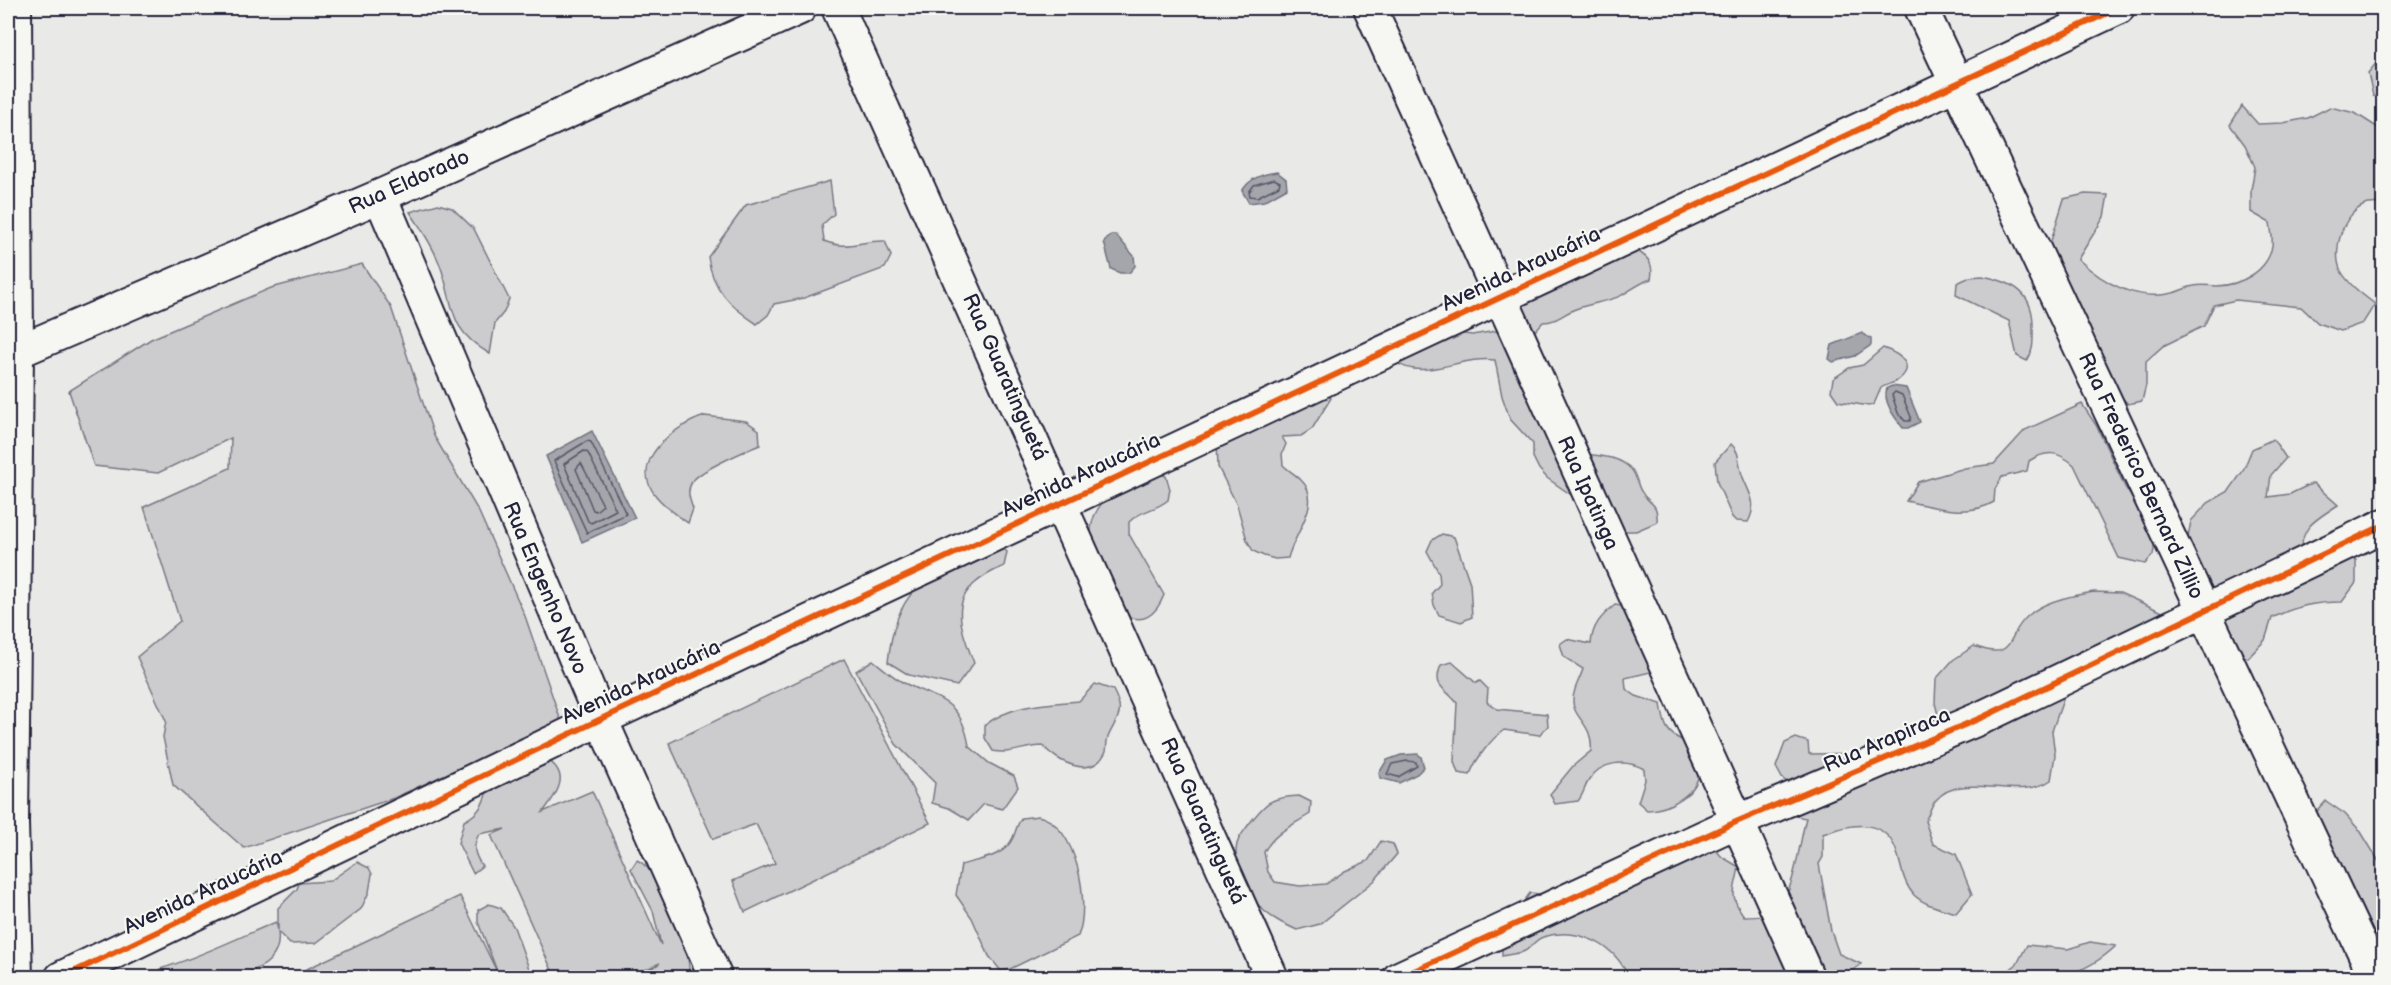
<svg xmlns="http://www.w3.org/2000/svg" width="2391" height="985" font-family="'Balsamiq Sans',sans-serif">
<rect width="100%" height="100%" fill="#e9e9e7"/>
<filter id="ink" filterUnits="userSpaceOnUse"><feTurbulence type="fractalNoise" baseFrequency=".0167" numOctaves="2"/><feDisplacementMap in="SourceGraphic" scale="12" xChannelSelector="R" yChannelSelector="G"/><feConvolveMatrix kernelMatrix="1 2 1 2 8 2 1 2 1" color-interpolation-filters="sRGB"/></filter>
<g filter="url(#ink)">
<g fill="#ccccce" stroke="#777784" stroke-width="1.5">
<path d="M2383,55V99L2373,96L2368,73Z"/>
<path d="M2242,106L2258,124L2283,123L2308,118L2330,107L2355,113L2383,131V203C2378,204 2370,203 2365,205C2343,213 2331,251 2341,271C2349,285 2363,295 2375,304L2363,323L2341,331L2318,323L2301,307L2236,300L2214,305L2204,326L2163,346L2146,361V385L2142,401L2128,404L2112,387L2051,267L2050,244L2064,199L2085,194L2108,195L2104,217L2078,259C2103,283 2137,302 2173,293C2180,291 2187,287 2194,286C2202,284 2210,286 2217,286C2241,285 2268,271 2272,246C2273,239 2271,230 2270,223L2251,212V190L2255,167L2245,145L2230,125Z"/>
<path d="M830,181L834,214L822,225L824,241C848,251 861,240 885,241L891,256L885,268L804,298L774,304L768,315L757,324C731,307 712,289 708,257L746,205Z"/>
<path d="M438,204L452,208L474,229L509,299L504,312L495,323L490,354C446,329 455,305 440,265C433,246 421,228 410,212Z"/>
<path d="M1636,250C1649,258 1654,264 1651,279C1640,283 1632,289 1622,295C1615,300 1583,305 1573,310C1562,315 1556,322 1543,322L1535,331L1533,342L1584,454C1601,456 1619,456 1632,470C1637,476 1637,485 1641,491C1649,506 1658,500 1657,522L1636,531H1623L1547,478L1539,469L1533,457V444L1510,419L1502,396L1495,360C1460,355 1423,383 1394,361L1448,332L1472,335L1496,331L1513,313L1519,303Z"/>
<path d="M362,264L391,307L434,436L479,512L525,616L561,721L394,798L244,848L173,785L163,737L166,721L137,657L180,621L144,507L230,468L231,438L158,473L94,466L69,391L151,339L271,288Z"/>
<path d="M1982,276C2014,282 2034,293 2033,328C2033,341 2034,350 2027,361L2017,356L2009,321L1956,295L1957,283L1970,277Z"/>
<path d="M1883,348C1900,354 1919,367 1895,382C1890,384 1885,385 1881,388L1874,404L1869,406L1838,401L1831,391L1833,379L1849,368L1863,365Z"/>
<path d="M1325,391L1331,398L1312,429L1301,436L1282,437L1286,444L1282,454L1283,465C1289,471 1296,475 1301,480C1324,502 1294,533 1288,558L1275,559L1264,556L1253,551L1247,540L1237,505L1218,467L1217,439Z"/>
<path d="M2082,404L2096,425L2125,487L2146,520L2155,543L2153,555L2145,564L2119,558L2074,465C2059,451 2046,450 2029,461L2027,471L2002,477L1995,489L1994,502C1967,518 1934,507 1906,501L1918,482L1965,468L1994,464L2025,430Z"/>
<path d="M705,416L746,421L759,430L760,445C747,450 698,471 692,482C686,491 690,500 693,509L688,523C677,515 665,507 656,496C627,461 675,425 705,416Z"/>
<path d="M2273,439L2286,458L2271,475L2268,497L2290,494L2313,483L2338,505C2312,522 2303,525 2299,556L2332,555L2356,560V583L2342,602C2315,602 2296,606 2272,618L2265,640L2248,658L2229,649L2187,543L2191,521L2208,503L2229,491L2243,471L2252,449Z"/>
<path d="M1731,444C1740,452 1738,460 1741,471C1745,489 1760,500 1748,522L1736,521L1732,517L1717,482L1715,462Z"/>
<path d="M1154,472L1166,476L1170,489L1168,500C1155,511 1140,510 1129,522V534L1164,595C1156,615 1142,627 1122,612C1105,577 1071,533 1106,499C1118,488 1139,480 1154,472Z"/>
<path d="M1442,534L1454,537L1470,583L1472,617L1461,622L1439,615L1434,605L1432,593L1440,584L1439,573L1427,551L1432,540Z"/>
<path d="M997,543L1007,552L1004,566C950,590 954,613 974,663L957,686L909,675L888,662C897,580 931,575 997,543Z"/>
<path d="M2094,592L2120,593L2176,618L2178,640L2169,648L2146,652L2064,697L2052,731L2055,755L2051,780C2019,803 1963,769 1936,800C1931,805 1929,815 1925,821L1933,844L1956,854L1972,894L1956,913C1942,909 1924,905 1914,895C1904,884 1902,870 1898,856C1887,816 1852,823 1823,834V857L1819,864L1831,931L1839,954L1861,964L1844,977H1760L1743,971L1729,970L1712,977H1628C1616,945 1578,926 1543,937C1536,939 1531,947 1525,951C1518,954 1509,954 1502,956V932L1530,893L1553,895L1706,839L1722,857L1739,867C1735,892 1728,894 1744,916C1756,916 1770,916 1779,907C1794,892 1800,840 1806,818L1795,816L1799,793L1782,778L1776,767L1785,743L1796,738L1808,742L1809,754L1876,753L1940,723L1935,703L1936,679L1953,660L1974,646C2017,663 2005,634 2029,615C2044,601 2074,595 2094,592Z"/>
<path d="M1615,605L1628,607L1659,670L1625,678L1626,689L1636,696L1661,704C1664,725 1666,735 1687,742C1691,749 1699,760 1699,768C1701,793 1668,810 1647,810L1638,802L1645,780L1644,769C1626,759 1601,761 1589,780C1584,787 1584,794 1578,801L1555,804L1550,794L1573,766L1591,751C1594,724 1572,718 1573,700C1573,689 1580,679 1583,669L1564,657L1560,644L1567,639L1591,644C1592,626 1601,616 1615,605Z"/>
<path d="M844,659L930,823L745,912L733,881L775,863L756,824L713,839L669,743Z"/>
<path d="M873,660C883,668 893,677 904,683C941,701 961,699 969,746L989,763L1014,776L1018,787L1002,809L984,804L969,820L949,808L932,803L935,783L896,744L856,671Z"/>
<path d="M1452,662L1476,683L1480,681L1488,689L1487,702L1497,709L1547,714L1548,726L1539,735L1504,730C1492,738 1474,761 1470,775L1458,773L1454,762L1457,703C1445,687 1432,688 1441,665Z"/>
<path d="M1095,684L1113,690C1126,715 1117,716 1108,737C1106,742 1107,747 1106,751C1093,781 1057,762 1043,746C1025,746 1010,755 993,751L985,738V725C1012,704 1046,704 1079,701Z"/>
<path d="M539,754C572,772 561,788 543,812L592,791L661,945L653,911L631,869L637,860C664,873 692,948 689,977H638L660,963L629,977H555L491,835L505,829L479,834C472,847 474,854 482,866L473,873L458,843L464,821C481,813 484,802 489,785Z"/>
<path d="M1299,796L1311,802L1310,814C1292,826 1275,832 1264,852L1268,872L1275,882L1300,886L1326,884L1345,871L1368,861L1381,841L1393,844L1397,854L1374,881L1320,924L1297,930C1284,924 1271,918 1261,908C1247,894 1232,864 1237,844C1239,836 1245,830 1249,824C1266,802 1271,797 1299,796Z"/>
<path d="M2326,801L2345,814L2361,832L2383,868V967L2310,819Z"/>
<path d="M1038,816C1077,823 1091,905 1078,936L1010,969L1001,971L989,956L972,918L956,895L961,865C976,860 999,858 1009,844C1016,836 1015,826 1022,818Z"/>
<path d="M357,862L369,868L372,874L369,892L361,909L316,943L290,944L278,932C285,985 202,978 164,977L160,969C200,957 237,938 276,922L278,930V908L297,889L299,883L330,881Z"/>
<path d="M460,896L499,976L478,922V910L489,904L501,908L514,927L532,977H290Z"/>
<path d="M2090,942L2116,946C2077,982 2049,978 2000,977L2017,964L2027,945L2068,949Z"/>
</g>
<g fill="#a5a5ac" stroke="#71717f" stroke-width="1.5">
<path d="M1277,172L1286,179L1287,188L1264,201L1249,203L1242,191C1250,178 1262,174 1277,172Z"/>
<path d="M1111,235H1116L1134,256L1135,266L1129,273H1120L1111,269L1104,242Z"/>
<path d="M1862,333L1871,339V345L1855,356L1833,362L1829,359L1832,345Z"/>
<path d="M1892,386L1906,388L1920,422L1908,428H1903C1895,418 1882,401 1887,388Z"/>
<path d="M592,431L635,518L582,542L546,456Z"/>
<path d="M1418,754L1421,757L1424,767L1417,774L1399,783L1380,778L1379,773L1387,760L1401,755Z"/>
</g>
<g fill="none" stroke-linecap="round" stroke-linejoin="round">
<g stroke="#565668" stroke-width="1.5">
<path d="M1274,179L1280,182L1279,186L1257,197L1250,196L1249,192L1254,185Z"/>
<path d="M1895,392L1902,395L1911,417L1910,421H1905L1898,413L1892,395Z"/>
<path d="M587,441L591,442L626,514L587,533L554,461Z"/>
<path d="M584,451L588,453L616,510L591,523L588,521L564,464Z"/>
<path d="M581,463L603,505L596,511L593,510L576,469Z"/>
<path d="M1407,761L1416,762L1417,766L1398,777L1387,774L1392,764Z"/>
</g>
<g stroke="#22223b" stroke-width="36">
<g id="minor">
<path d="M15,8L17,352L12,823L16,978"/>
<path d="M838,8L1272,978"/>
<path d="M1370,8L1808,978"/>
<path d="M1921,8L2376,978"/>
<path d="M380,196L601,719L716,978"/>
<path d="M17,352L380,196L800,8"/>
<path d="M61,978L601,719L2118,8"/>
<path d="M1399,978L1736,822L1983,717L2384,525"/>
</g>
</g>
<use href="#minor" stroke="#f6f6f2" stroke-width="32"/>
<g stroke="#f6f6f2" stroke-width="10">
<g id="cycleway">
<path d="M61,978L601,719L2118,8"/>
<path d="M1399,978L1736,822L1983,717L2384,525"/>
</g>
</g>
<use href="#cycleway" stroke="#e8590c" stroke-width="6"/>
</g>
</g>
<g text-anchor="middle" dominant-baseline="central" stroke-width="4.5" stroke-linejoin="round" paint-order="stroke">
<g font-size="21" fill="#22223b" stroke="#f6f6f2">
<text transform="translate(409 182) rotate(-24)">Rua Eldorado</text>
<text transform="translate(1521 269) rotate(-25)">Avenida Araucária</text>
<text transform="translate(1005 377) rotate(66)">Rua Guaratinguetá</text>
<text transform="translate(1081 475) rotate(-25)">Avenida Araucária</text>
<text transform="translate(2141 476) rotate(65)">Rua Frederico Bernard Zillio</text>
<text transform="translate(1588 493) rotate(66)">Rua Ipatinga</text>
<text transform="translate(545 588) rotate(67)">Rua Engenho Novo</text>
<text transform="translate(641 682) rotate(-25)">Avenida Araucária</text>
<text transform="translate(1887 740) rotate(-23)">Rua Arapiraca</text>
<text transform="translate(1203 821) rotate(66)">Rua Guaratinguetá</text>
<text transform="translate(203 892) rotate(-25)">Avenida Araucária</text>
</g>
</g>
<rect width="2391" height="985" fill="none" stroke="#f6f6f2" stroke-width="30"/>
<rect x="15" y="15" width="2361" height="955" fill="none" stroke="#22223b" stroke-width="2" filter="url(#ink)"/>
</svg>
